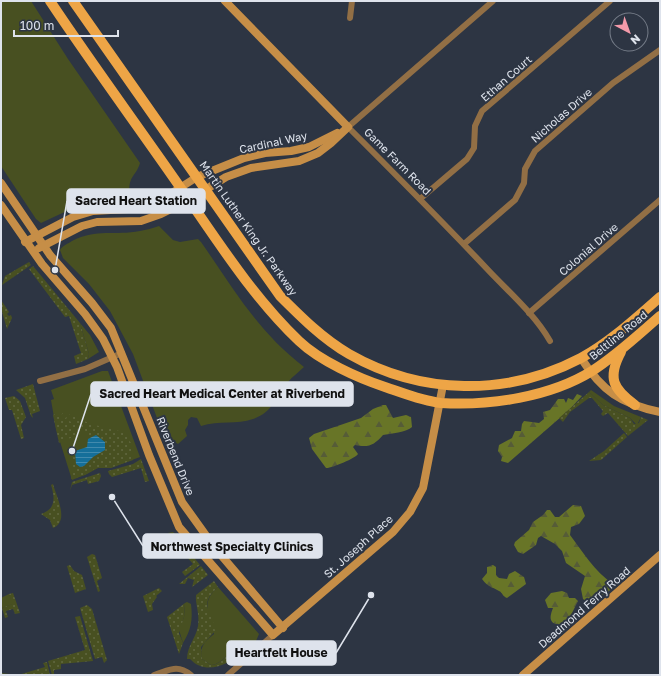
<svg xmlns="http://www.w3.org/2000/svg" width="661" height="676" font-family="'Golos Text',sans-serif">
<defs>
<pattern id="forest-firs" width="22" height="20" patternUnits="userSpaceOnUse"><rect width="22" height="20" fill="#687527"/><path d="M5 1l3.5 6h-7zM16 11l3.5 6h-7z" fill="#565c37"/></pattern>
<pattern id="garden-dots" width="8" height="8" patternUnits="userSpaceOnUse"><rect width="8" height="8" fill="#485021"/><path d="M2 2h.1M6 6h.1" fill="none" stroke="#626941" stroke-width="1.8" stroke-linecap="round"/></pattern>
<pattern id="water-rules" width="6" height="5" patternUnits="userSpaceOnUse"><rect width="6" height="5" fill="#156f9a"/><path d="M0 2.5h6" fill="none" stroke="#428aad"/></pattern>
</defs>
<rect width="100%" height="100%" fill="#2d3543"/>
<g fill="#485021">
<path d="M1,1H31L68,59L140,163C136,177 127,176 130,196L127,198L102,199L86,202L41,223L36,219L1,166Z"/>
<path d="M159,226L173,240L180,242L198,239L201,242C234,289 257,331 304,367C299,372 293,376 288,382C277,396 272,413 253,419C237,425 219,420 201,426L197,418L191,417L188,420V425L185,430L187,436L178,444L163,434L133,354L110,311L89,284L63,258L60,250C63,245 68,244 72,241C97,228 115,236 140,231C146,230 153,228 159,226Z"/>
<path d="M80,323L90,335L99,352L88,359L89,354Z"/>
<path d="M102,371H108L140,457L111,468L100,467L87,474L72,480L56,429L51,400L54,399L51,390Z"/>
<path d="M591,390L614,406L641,417L637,425L630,418L603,405L589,392Z"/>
<path d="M218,587L259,634L256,641L246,650C230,644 225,664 211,665L202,659C199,647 205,641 214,634C211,613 199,604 218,587Z"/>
<path d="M9,594L13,604L2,608L1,598Z"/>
<path d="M187,602L191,604C193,620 191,630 183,643L179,630L184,617L185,603Z"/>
</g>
<g fill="url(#forest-firs)">
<path d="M577,394L582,396L569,410L508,463L501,461L502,457L498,451L499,445L512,438L515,431H521L522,424L524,421L539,423L544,419L543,412L550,410L558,399H564L566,403L568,398L573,400Z"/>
<path d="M383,405H386L393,418L406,415L411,417L412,427C407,432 390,434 383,435C374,445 369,448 355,445L353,447L358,454C356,458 330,469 326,468L312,449L309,438L314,434L361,418L373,409Z"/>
<path d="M573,505L581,506L585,516L579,524L571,527L570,535C583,552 594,571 613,584V587L607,593L596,597L590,604L583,599L581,589L585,576L566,563L562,551L555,544L541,536L538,538L536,545L523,554L518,552L514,545L515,542L529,530L533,522L543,515L547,510H550L555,517H559Z"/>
<path d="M493,565L496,567V575L499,578L507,579L509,574L515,571L524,577L526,584L507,598C502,596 503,593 499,591C491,586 489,588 482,579L487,573V567Z"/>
<path d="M562,591L567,593L569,598H575L578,601L570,617L559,625C548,623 550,616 553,608H548L545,600L551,593Z"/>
</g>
<g fill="url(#garden-dots)">
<path d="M29,262L31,265L2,285L5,276Z"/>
<path d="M33,266L80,323L89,354L88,359L76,364L74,356L81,353L69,316L65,317L29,269Z"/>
<path d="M1,300L9,312L7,314L9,316L11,315L12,318L7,329L1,308Z"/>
<path d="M33,384L40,411L32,414L33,418L31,416L25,398L16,390Z"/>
<path d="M589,392L603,405L630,418L634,424L639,423L641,417L648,420L628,436L608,413L603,416L601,414L603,411L592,398H589L570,412L563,422L559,418Z"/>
<path d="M14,396L20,401L26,417L21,425L24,438L21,439L12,410H9L5,398Z"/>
<path d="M61,411L91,424L123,432L131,443L133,460L110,468H96L85,475L71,479V453L74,452L76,464L84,466C87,464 88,462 91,459C98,452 106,454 105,442L96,435L90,438L86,431L82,430L78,425L64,416Z"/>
<path d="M59,413L75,425L78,430L77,435L59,443L53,415Z"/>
<path d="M624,433L627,437L601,460L589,461L604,451Z"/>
<path d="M141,459L149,481L145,482L141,468L112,477L109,474L108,471L133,464Z"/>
<path d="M100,473L101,476L99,481L88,484L87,480L72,485L70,491L72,482Z"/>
<path d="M53,484C56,496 70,521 53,528L50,520L41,514C56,509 55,498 51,485Z"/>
<path d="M173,532L190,553L186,556L168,533Z"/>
<path d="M92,554L95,555L102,578L97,581L100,591L98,592L87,557Z"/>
<path d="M191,554L200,565L185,576L182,572L193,564L187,557Z"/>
<path d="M70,565L74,571L82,575L86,589L75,593L67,566Z"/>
<path d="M201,566L208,575L192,587L194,580L188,578L185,584H179Z"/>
<path d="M214,581L218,587C197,606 213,610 215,631L201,647L202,659L211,665C226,664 229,644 246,650C228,665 206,676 190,659H187C187,646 196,638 198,626C200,614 195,603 196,595Z"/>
<path d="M159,588L162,591L156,596L157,597L152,604L153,610L148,612L143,596Z"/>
<path d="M13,593L20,613L15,614L13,609L6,611L8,617L5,618L2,608L12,604L9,594Z"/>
<path d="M185,603L184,617L179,633L183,643L179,654L167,617Z"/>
<path d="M87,605L92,609L107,660L104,663L102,657L95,659L80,608Z"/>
<path d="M80,616L93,661L61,664V669L54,670V675H52L48,661L85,650L75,617Z"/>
<path d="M47,662L50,675H1V673L18,675L45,667L43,663Z"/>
</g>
<path fill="url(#water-rules)" d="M96,435L105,442V450L93,457L84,466L80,467L76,464L75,451L87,447L88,439Z"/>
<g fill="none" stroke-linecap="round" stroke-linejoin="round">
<g stroke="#926f45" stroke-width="6">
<path d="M493,1L348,127C396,175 444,223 490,272C511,294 535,315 550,341"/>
<path d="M350,18L352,1"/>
<path d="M420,199L467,159L474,148L475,126L482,111L610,1"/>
<path d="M464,244L515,200L524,183L525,169L535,151L613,83L660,50"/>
<path d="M529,313L660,200"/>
<path d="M40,381L85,369L122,353"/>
<path d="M154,675C170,670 177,664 191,675"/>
<path d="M228,675L273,635"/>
</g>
<g stroke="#c68e47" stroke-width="8">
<path d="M225,1L348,127"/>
<path d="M1,183L50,255L92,303L111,328L182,502L215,548L283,628"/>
<path d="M1,205L42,264L85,314L103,339L117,367L149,455L179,527L273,635L393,532L410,512L423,488L443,385"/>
<path d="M25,242L73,217L93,211L128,209L152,202L164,198L197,177L244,158L265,153L291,151L309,147L337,133"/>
<path d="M39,248L82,226L97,222L141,221L161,214L189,200L226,177L251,168L299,161L318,153L331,143L348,127"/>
<path d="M581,358C602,391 621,404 660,412"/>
<path d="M523,675L660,555"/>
</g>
<g stroke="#eea546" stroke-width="10">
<path d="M50,1C92,64 137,125 180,187C217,240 252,296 299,341C320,361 358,378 385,387C403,393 422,401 441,403C490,406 550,397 592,371C617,355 638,335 660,316"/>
<path d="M73,1L280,296C301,317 323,339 349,354C421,395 507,397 581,358C610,342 635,319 660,297"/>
<path d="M621,352C607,378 613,389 635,405"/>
</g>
</g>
<g text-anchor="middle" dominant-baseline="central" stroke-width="4" stroke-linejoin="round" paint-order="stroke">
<g font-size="11" fill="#dee3ec" stroke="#2d3543">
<text transform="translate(506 78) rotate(-41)">Ethan Court</text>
<text transform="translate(561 115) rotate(-41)">Nicholas Drive</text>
<text transform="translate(273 142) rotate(-12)">Cardinal Way</text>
<text transform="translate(398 161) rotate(45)">Game Farm Road</text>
<text transform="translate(249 228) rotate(55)">Martin Luther King Jr. Parkway</text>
<text transform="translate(588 249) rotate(-41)">Colonial Drive</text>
<text transform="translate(618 335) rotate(-39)">Beltline Road</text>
<text transform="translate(176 456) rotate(68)">Riverbend Drive</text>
<text transform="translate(358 546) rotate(-42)">St. Joseph Place</text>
<text transform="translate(584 607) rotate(-41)">Deadmond Ferry Road</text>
</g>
</g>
<path fill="none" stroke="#dee3ec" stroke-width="1.5" d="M55 270L67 201M72 451L91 394M112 497L143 546M371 595L336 653"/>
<g fill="#dee3ec" stroke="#2d3543" stroke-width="1.5">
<circle cx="55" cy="270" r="4"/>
<circle cx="72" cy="451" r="4"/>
<circle cx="112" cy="497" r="4"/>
<circle cx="371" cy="595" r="4"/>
</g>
<g fill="#dee3ec" stroke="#dee3ec" stroke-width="1.5">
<rect x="67" y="189" width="138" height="24" rx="4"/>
<rect x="91" y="382" width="262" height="24" rx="4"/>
<rect x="143" y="534" width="179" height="24" rx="4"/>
<rect x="227" y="641" width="109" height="24" rx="4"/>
</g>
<g font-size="12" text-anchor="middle" font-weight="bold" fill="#111">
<text x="136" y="205">Sacred Heart Station</text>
<text x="222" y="398">Sacred Heart Medical Center at Riverbend</text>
<text x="232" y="551">Northwest Specialty Clinics</text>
<text x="281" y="657">Heartfelt House</text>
</g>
<rect width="661" height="676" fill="none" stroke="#dee3ec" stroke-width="4"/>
<g transform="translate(629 32) rotate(139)"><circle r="19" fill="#2d3543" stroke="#747b87"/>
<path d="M0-3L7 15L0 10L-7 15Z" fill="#f39aaa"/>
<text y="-6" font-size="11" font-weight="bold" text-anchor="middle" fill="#dee3ec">N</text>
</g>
<path d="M14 30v6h104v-6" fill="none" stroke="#dee3ec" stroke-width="2"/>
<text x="20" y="30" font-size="12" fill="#dee3ec" stroke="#2d3543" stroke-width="3" paint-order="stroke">100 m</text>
</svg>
